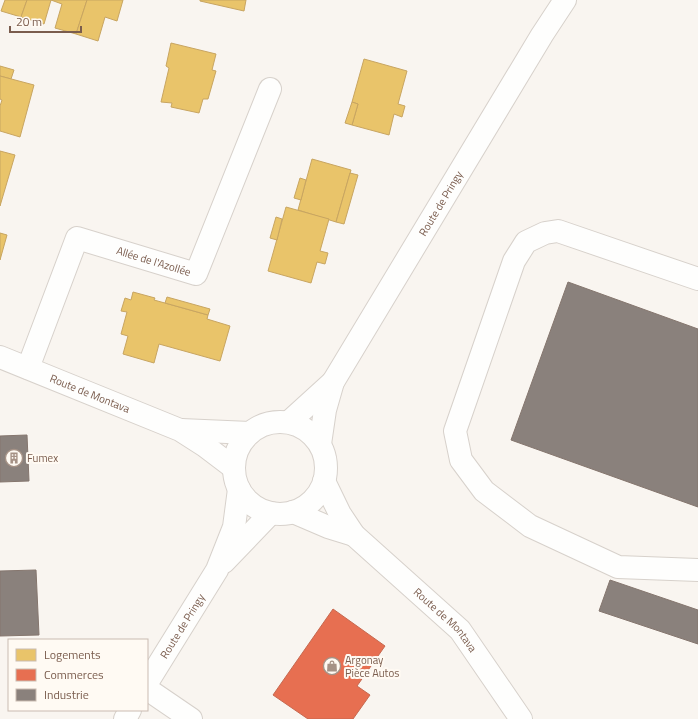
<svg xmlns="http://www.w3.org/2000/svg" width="698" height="719" font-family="'Titillium Web',sans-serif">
<rect width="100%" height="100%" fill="#f9f5f0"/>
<g fill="#e9c46a" stroke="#c8a561">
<path d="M5,0H27L21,17L1,11Z"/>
<path d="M27,0H87L76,34L55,28L62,4L51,0L44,24L21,17Z"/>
<path d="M87,0H123L117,21L105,17L98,41L76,34Z"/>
<path d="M200,0H246L244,11L200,1Z"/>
<path d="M171,43L216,54L212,70L216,71L208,99H203L199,113L171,107L172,103L161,102L169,68L166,66Z"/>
<path d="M364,59L407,71L398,104L405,106L402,117L394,114L389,135L352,125L358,104L352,102Z"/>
<path d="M0,66L14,70L11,79L0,76Z"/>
<path d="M0,76L34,85L20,137L0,131V106L2,100L0,99Z"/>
<path d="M352,102L358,104L352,125L345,123Z"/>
<path d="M0,151L15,155L0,206Z"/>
<path d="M312,159L351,170L336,222L298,210Z"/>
<path d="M350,173L358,175L344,224L336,222Z"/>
<path d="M300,178L306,180L301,200L294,198Z"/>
<path d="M286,207L329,219L320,251L328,253L325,264L317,262L311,283L268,271Z"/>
<path d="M276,217L282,219L277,240L270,238Z"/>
<path d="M0,233L7,235L0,260Z"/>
<path d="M133,292L155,298L154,300L208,315L207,319L230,326L220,361L159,344L154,363L123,354L128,336L121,334L127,312L121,311L125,298L131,300Z"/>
<path d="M167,297L210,309L208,315L165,303Z"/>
</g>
<path fill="#e76f51" stroke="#c66950" d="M333,609L385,646L357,686L370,695L353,719H308L273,695Z"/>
<g fill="#8a817c" stroke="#85766e">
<path d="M568,282L698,329V507L511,440Z"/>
<path d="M27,435L29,481L0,482V436Z"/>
<path d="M36,570L39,635L0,636V571Z"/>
<path d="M610,580L698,610V644L599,611Z"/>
</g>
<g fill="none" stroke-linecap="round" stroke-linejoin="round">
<g stroke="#d7d1cb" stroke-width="24">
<g id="minor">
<path d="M698,279L558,231L545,233L526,242L514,261L455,431L461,460L484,491L530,526L618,567L698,570"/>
<path id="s1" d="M0,357L180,430L205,446L234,468"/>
<path id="s2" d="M28,368L77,238L196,274L270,89"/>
<path d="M289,422L333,382"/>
<circle cx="280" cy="468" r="46"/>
<path d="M181,430L250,433"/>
<path id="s3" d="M320,444L325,410L333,382L542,35L565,0"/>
<path id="s4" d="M324,481L340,514L354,535L460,630L521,719"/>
<path d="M293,512L328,527L354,535"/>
<path d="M224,562L271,513"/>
<path id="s5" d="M147,683L217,570L234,527L239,489"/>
<path d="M147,689L191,719"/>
<path d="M125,719L130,710"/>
</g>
</g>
<use href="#minor" stroke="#fefefd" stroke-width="22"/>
</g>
<defs>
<g id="building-ring" transform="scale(0.9)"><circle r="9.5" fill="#fffaf3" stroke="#a69286" stroke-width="1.5"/><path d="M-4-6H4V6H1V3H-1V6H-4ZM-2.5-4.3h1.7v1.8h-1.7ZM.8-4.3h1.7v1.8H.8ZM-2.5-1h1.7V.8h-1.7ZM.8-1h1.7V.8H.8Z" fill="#a69286"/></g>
<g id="shop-ring" transform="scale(0.9)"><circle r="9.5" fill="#fffaf3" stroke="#a69286" stroke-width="1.5"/><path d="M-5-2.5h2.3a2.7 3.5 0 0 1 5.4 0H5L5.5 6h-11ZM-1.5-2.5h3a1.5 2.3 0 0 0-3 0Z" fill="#a69286"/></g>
</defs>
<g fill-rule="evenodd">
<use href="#building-ring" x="14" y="458"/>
<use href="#shop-ring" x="332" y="666"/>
</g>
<g text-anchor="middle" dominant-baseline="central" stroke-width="4" stroke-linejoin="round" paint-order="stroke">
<g font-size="11" fill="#7a5c4d" stroke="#fffaf3">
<text stroke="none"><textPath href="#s3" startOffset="272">Route de Pringy</textPath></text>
<text stroke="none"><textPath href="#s2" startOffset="219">Allée de l'Azollée</textPath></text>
<text stroke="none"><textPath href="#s1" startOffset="97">Route de Montava</textPath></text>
<text stroke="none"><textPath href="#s4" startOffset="187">Route de Montava</textPath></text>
<text stroke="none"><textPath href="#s5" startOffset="67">Route de Pringy</textPath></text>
</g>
<g font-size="11" fill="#7a5c4d" stroke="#fffaf3" text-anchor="start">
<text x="27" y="458">Fumex</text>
<text x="345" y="660">Argonay<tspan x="345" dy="13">Pièce Autos</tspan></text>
</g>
</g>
<rect x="8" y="639" width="140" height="72" fill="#fffaf3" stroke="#cabbb1"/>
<rect x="16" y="649" width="20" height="12" fill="#e9c46a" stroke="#cabbb1"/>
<text x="44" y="659" font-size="12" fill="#7a5c4d">Logements</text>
<rect x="16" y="669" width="20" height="12" fill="#e76f51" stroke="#cabbb1"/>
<text x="44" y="679" font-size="12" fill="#7a5c4d">Commerces</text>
<rect x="16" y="689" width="20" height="12" fill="#8a817c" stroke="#cabbb1"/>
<text x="44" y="699" font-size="12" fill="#7a5c4d">Industrie</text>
<path d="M10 26v6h71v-6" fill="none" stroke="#7a5c4d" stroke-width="2"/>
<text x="16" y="26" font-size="12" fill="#7a5c4d" stroke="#fffaf3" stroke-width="3" paint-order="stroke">20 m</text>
</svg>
